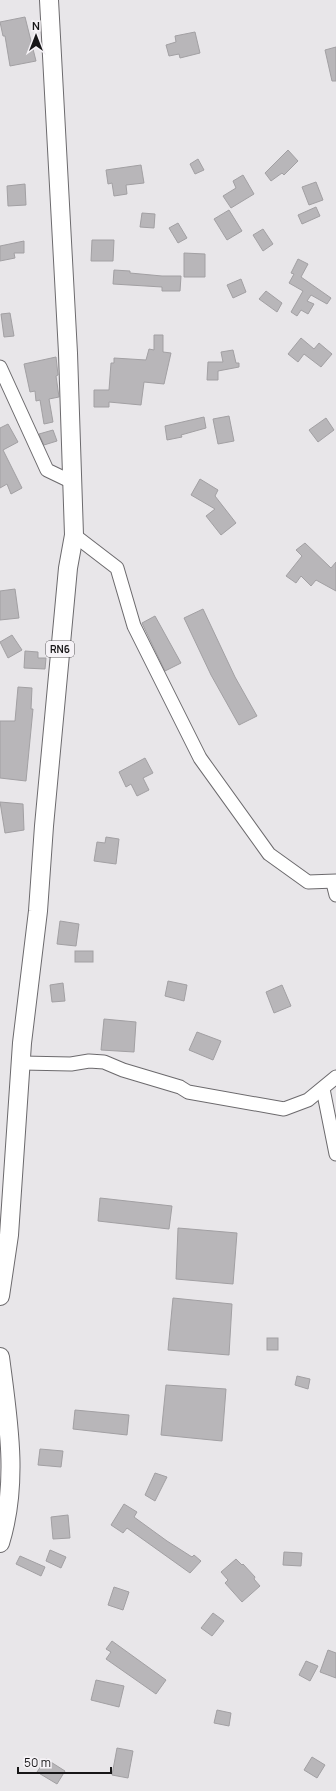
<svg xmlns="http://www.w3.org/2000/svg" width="336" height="1791" font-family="Manrope,sans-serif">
<rect width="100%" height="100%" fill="#e8e6e9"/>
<g fill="#b8b6b9" stroke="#a2a0a3">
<path d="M25,17L36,61L10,66L5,36H3L0,22Z"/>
<path d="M195,32L200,53L180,58L179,54L169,56L166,45L176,42L175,36Z"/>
<path d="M336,47V81H332L325,50Z"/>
<path d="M288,150L298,161L284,175L282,173L271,181L265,173Z"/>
<path d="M198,159L204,170L195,174L190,164Z"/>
<path d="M141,165L144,183L126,185L127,194L114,196L112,183L108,184L106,170Z"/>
<path d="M243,175L254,194L231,208L223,196L236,188L233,181Z"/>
<path d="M316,182L323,200L309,205L302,187Z"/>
<path d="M25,184L26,205L8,206L7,186Z"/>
<path d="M316,207L320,216L302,224L298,215Z"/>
<path d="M229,210L242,231L227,240L214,219Z"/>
<path d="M142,213L155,214L154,228L140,227Z"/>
<path d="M178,223L187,238L178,243L169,228Z"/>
<path d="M263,229L273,244L263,251L253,235Z"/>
<path d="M92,240H114L113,261H91Z"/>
<path d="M24,241V253H14L15,258L0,261V246Z"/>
<path d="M184,253L205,254V277H184Z"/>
<path d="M298,259L308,264L301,277L331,298L327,304L311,295L307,301L314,304L308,314L301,310L297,316L291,312L303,291L289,283L294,274L291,273Z"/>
<path d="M114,270L130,271V273L162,276H181L180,291H162V287L113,284Z"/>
<path d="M241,279L246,292L233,298L227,285Z"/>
<path d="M266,291L282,303L277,312L259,299Z"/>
<path d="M10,313L14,336L4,337L1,314Z"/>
<path d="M154,335H163V352L171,353L164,384L144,382L141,405L109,402V407H94V390H109L111,363H114V358L146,360L149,349L154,350Z"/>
<path d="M301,338L314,349L319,343L332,354L321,367L304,354L298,362L288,354Z"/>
<path d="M233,350L236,363H239V367L218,371V380H207L208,362H223L221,352Z"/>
<path d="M56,357L58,375L56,376L59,397L49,399L53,422L44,424L40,400L36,401L35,391L30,392L24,364Z"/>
<path d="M229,416L234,441L218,444L213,419Z"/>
<path d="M204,417L206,428L181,435L182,437L167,440L165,426Z"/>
<path d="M326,418L334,430L318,442L309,430Z"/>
<path d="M8,424L18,442L3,450L22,488L11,494L7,484L0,488V428Z"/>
<path d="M53,430L57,441L44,445L39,434Z"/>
<path d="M200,479L218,490L215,496L236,523L221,535L206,516L215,509L191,495Z"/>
<path d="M305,543L331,568L336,562V591L316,580L311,586L301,576L296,583L286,576L302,556L296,550Z"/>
<path d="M15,589L19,618L0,620V591Z"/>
<path d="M203,609L235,677L257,716L239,725L211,675L184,618Z"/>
<path d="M155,616L181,663L165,671L142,623Z"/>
<path d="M12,635L22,650L8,658L0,642Z"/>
<path d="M25,651L38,652V658H46L45,669L24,668Z"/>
<path d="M18,687L32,688L31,709H33L26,781L0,778V721H15Z"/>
<path d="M145,758L153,773L143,778L149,790L137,796L131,784L126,787L119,772Z"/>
<path d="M0,802L23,804L24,830L5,833Z"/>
<path d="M106,837L119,839L116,864L94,861L97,842L105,843Z"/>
<path d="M60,921L79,924L76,946L57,944Z"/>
<rect x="75" y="951" width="18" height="11"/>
<path d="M168,981L187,985L184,1001L165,996Z"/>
<path d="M63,983L65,1001L52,1002L50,985Z"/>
<path d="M282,985L291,1006L274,1013L266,992Z"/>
<path d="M104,1019L136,1022L134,1052L101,1050Z"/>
<path d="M197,1032L221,1041L213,1060L189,1050Z"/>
<path d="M100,1198L172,1206L169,1229L98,1221Z"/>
<path d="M178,1228L237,1233L233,1284L176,1279Z"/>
<path d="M173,1298L232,1304L229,1355L168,1350Z"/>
<rect x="267" y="1338" width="11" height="12"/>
<path d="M297,1376L310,1379L308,1389L295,1385Z"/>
<path d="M166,1385L226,1389L222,1441L161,1435Z"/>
<path d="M75,1410L129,1415L127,1435L73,1429Z"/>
<path d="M40,1449L63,1451L61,1467L38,1465Z"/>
<path d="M155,1473L167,1477L155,1501L145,1495Z"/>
<path d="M124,1504L137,1512L134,1517L167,1541L192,1557L194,1555L201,1561L190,1573L127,1528L123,1533L111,1525Z"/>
<path d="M68,1515L70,1538L53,1539L51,1517Z"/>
<path d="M50,1550L66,1557L61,1568L46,1561Z"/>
<path d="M284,1552L302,1553L301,1566L283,1565Z"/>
<path d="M20,1556L45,1567L41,1576L16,1564Z"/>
<path d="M236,1559L242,1565L243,1564L255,1577L254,1579L260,1586L242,1602L225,1583L228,1580L221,1572Z"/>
<path d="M114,1587L129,1592L123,1610L108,1605Z"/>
<path d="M213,1613L224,1621L212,1636L201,1628Z"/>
<path d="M112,1641L166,1680L156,1694L106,1659L111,1652L106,1649Z"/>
<path d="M328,1650L336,1653V1678L320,1672Z"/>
<path d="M306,1661L318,1666L310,1681L299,1675Z"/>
<path d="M96,1680L124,1686L119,1707L91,1700Z"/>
<path d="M217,1710L231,1713L229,1726L214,1723Z"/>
<path d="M117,1748L133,1751L128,1778L112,1775Z"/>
<path d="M312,1757L325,1765L317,1778L304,1770Z"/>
<path d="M46,1759L65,1771L57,1784L37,1772Z"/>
</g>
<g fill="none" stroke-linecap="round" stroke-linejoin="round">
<g stroke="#6c6a6d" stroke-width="15">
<g id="minor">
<path d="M0,367L47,470L72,482"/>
<path d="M74,535L117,568L134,626L200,758L269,854L308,882L336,881"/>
<path d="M333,883L336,895"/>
<path d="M22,1063L71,1064L89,1061L104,1062L123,1070L180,1087L188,1092L284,1109L308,1100L336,1077"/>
<path d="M323,1089L336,1154"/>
</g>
</g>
<g stroke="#6c6a6d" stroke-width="20">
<g id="highway">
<path d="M0,1296L9,1235L22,1043L38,911L44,826L68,568L74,535L68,353L49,0"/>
<path d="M0,1357C8,1419 19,1482 0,1543"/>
</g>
</g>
<use href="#minor" stroke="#fff" stroke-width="13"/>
<use href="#highway" stroke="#fff" stroke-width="18"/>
</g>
<g text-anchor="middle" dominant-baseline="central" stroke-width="4" stroke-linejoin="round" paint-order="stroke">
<rect fill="#f6f3f7" stroke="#5a585a" stroke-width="1" x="46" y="641" width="28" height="16" rx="3"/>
<g font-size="10" font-weight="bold" fill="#171617">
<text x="60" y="649">RN6</text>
</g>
</g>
<g transform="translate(36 36)" stroke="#f6f3f7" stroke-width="3" paint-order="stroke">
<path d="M0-3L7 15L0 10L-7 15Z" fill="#171617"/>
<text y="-6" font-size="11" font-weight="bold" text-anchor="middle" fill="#171617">N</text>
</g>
<path d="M18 1767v6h93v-6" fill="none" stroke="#171617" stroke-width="2"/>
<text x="24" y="1767" font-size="12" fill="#171617" stroke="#f6f3f7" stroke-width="3" paint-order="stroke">50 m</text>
</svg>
